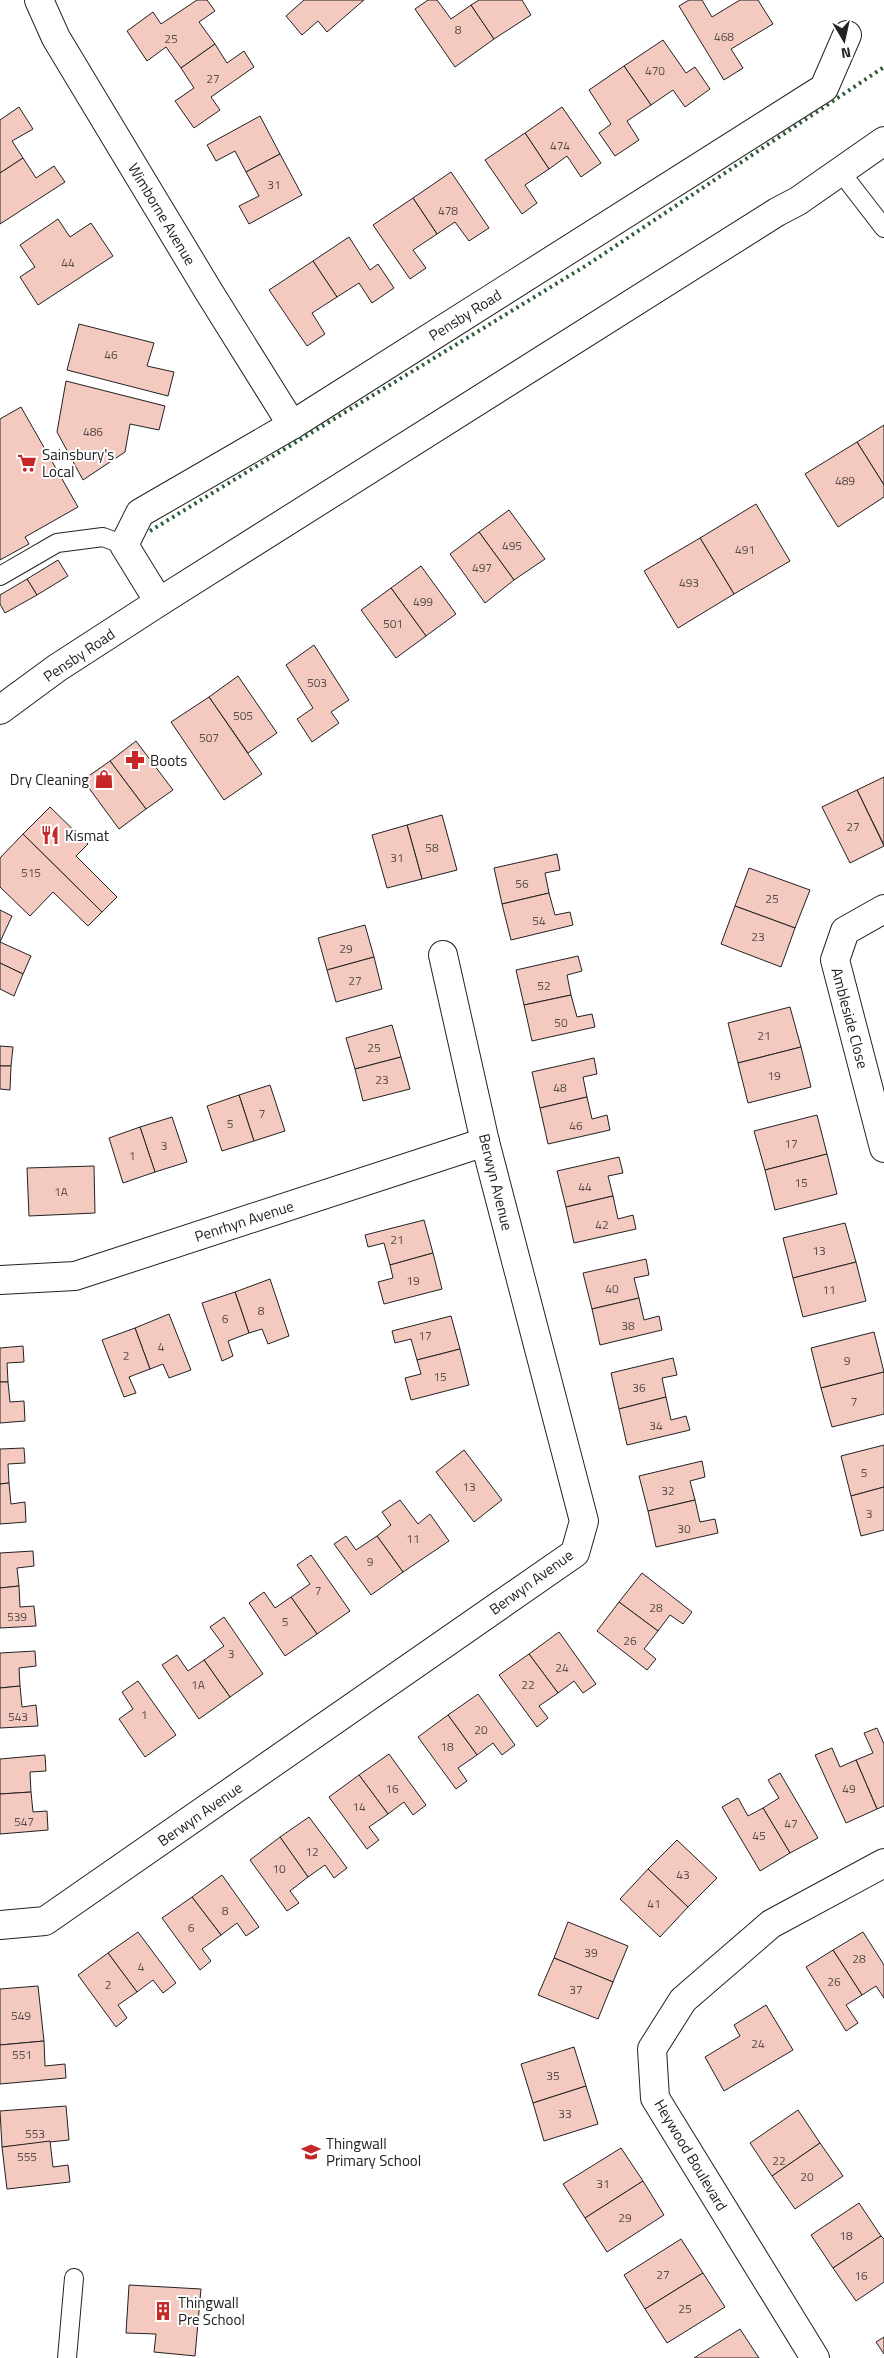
<svg xmlns="http://www.w3.org/2000/svg" width="884" height="2358" font-family="'Titillium Web',sans-serif">
<rect width="100%" height="100%" fill="#fff"/>
<g fill="#f3c9c0" stroke="#222">
<path d="M197,0H207L215,11L199,22L215,44L181,68L166,47L147,61L127,31L153,12L161,24Z"/>
<path d="M304,0H364L327,32L318,21L302,35L286,16Z"/>
<path d="M428,0H437L451,19L471,5L494,39L455,67L415,9Z"/>
<path d="M479,0H522L531,15L494,39L471,5Z"/>
<path d="M689,0H702L712,17L740,0H758L773,24L731,49L743,68L724,80L679,6Z"/>
<path d="M663,40L686,73L695,67L710,89L685,107L673,90L651,105L624,66Z"/>
<path d="M215,44L227,63L244,51L254,67L211,97L220,110L194,128L175,101L194,88L181,68Z"/>
<path d="M624,66L651,105L627,121L639,140L615,156L599,133L611,124L589,90Z"/>
<path d="M19,107L33,129L12,141L23,158L0,173V120Z"/>
<path d="M562,107L601,163L581,177L567,156L549,169L525,133Z"/>
<path d="M260,116L280,154L246,172L235,151L216,161L207,145Z"/>
<path d="M525,133L549,169L525,185L537,203L522,214L485,160Z"/>
<path d="M280,154L302,195L249,224L239,206L259,196L246,172Z"/>
<path d="M23,158L36,178L54,166L65,182L0,224V173Z"/>
<path d="M451,172L489,228L469,241L455,222L437,234L413,198Z"/>
<path d="M413,198L437,234L413,250L426,268L410,279L373,225Z"/>
<path d="M58,219L70,237L91,223L113,256L38,305L20,277L35,267L20,245Z"/>
<path d="M349,237L370,270L378,264L394,288L372,303L359,283L337,297L313,261Z"/>
<path d="M313,261L337,297L312,313L325,334L307,346L269,290Z"/>
<path d="M79,324L154,343L147,366L174,372L168,396L67,370Z"/>
<path d="M66,381L165,406L159,430L130,424L125,452L83,480L57,432Z"/>
<path d="M21,407L78,507L25,537L29,544L0,560V419Z"/>
<path d="M884,425V485L857,442Z"/>
<path d="M857,442L884,485V497L838,527L805,474Z"/>
<path d="M756,504L790,561L734,594L700,538Z"/>
<path d="M509,510L545,559L514,580L479,532Z"/>
<path d="M479,532L514,580L485,603L450,554Z"/>
<path d="M700,538L734,594L678,628L644,571Z"/>
<path d="M58,560L68,576L37,595L27,579Z"/>
<path d="M421,566L456,614L426,636L391,588Z"/>
<path d="M27,579L37,595L5,613L0,604V595Z"/>
<path d="M391,588L426,636L396,658L361,610Z"/>
<path d="M314,645L349,700L331,712L339,723L312,742L297,719L313,708L286,665Z"/>
<path d="M238,676L277,733L248,753L209,697Z"/>
<path d="M209,697L262,774L224,800L171,722Z"/>
<path d="M136,741L173,790L146,809L110,761Z"/>
<path d="M110,761L146,809L119,829L83,780Z"/>
<path d="M884,777V845L857,790Z"/>
<path d="M857,790L884,846L850,863L822,807Z"/>
<path d="M50,807L88,844L76,856L117,897L102,912L23,834Z"/>
<path d="M442,815L457,870L422,879L407,825Z"/>
<path d="M407,825L422,879L387,888L372,835Z"/>
<path d="M23,834L102,912L88,926L53,892L30,916L0,887V858Z"/>
<path d="M557,854L560,870L545,873L549,893L502,904L494,868Z"/>
<path d="M749,868L810,890L795,928L735,906Z"/>
<path d="M549,893L555,915L570,912L573,925L511,940L502,904Z"/>
<path d="M735,906L795,928L781,967L721,944Z"/>
<path d="M0,910L12,916L0,942L31,956L23,974L0,963Z"/>
<path d="M365,925L374,957L327,970L318,938Z"/>
<path d="M578,956L582,971L567,975L571,995L524,1005L516,970Z"/>
<path d="M374,957L382,989L336,1002L327,970Z"/>
<path d="M0,963L23,974L14,996L0,989Z"/>
<path d="M571,995L577,1017L592,1014L595,1027L532,1041L524,1005Z"/>
<path d="M790,1007L801,1047L738,1063L728,1023Z"/>
<path d="M392,1025L401,1057L355,1069L346,1038Z"/>
<path d="M0,1046L13,1047L11,1066H0Z"/>
<path d="M801,1047L811,1087L748,1103L738,1063Z"/>
<path d="M401,1057L410,1089L363,1101L355,1069Z"/>
<path d="M594,1058L597,1074L583,1077L587,1097L540,1108L532,1072Z"/>
<path d="M0,1066H11L10,1090L0,1089Z"/>
<path d="M270,1085L285,1131L254,1141L239,1095Z"/>
<path d="M239,1095L254,1141L222,1151L207,1106Z"/>
<path d="M587,1097L592,1119L607,1115L610,1130L548,1144L540,1108Z"/>
<path d="M817,1115L827,1154L765,1170L754,1131Z"/>
<path d="M172,1117L187,1162L155,1172L140,1127Z"/>
<path d="M140,1127L155,1172L123,1183L109,1138Z"/>
<path d="M827,1154L837,1194L775,1210L765,1170Z"/>
<path d="M619,1157L623,1173L608,1176L613,1196L566,1207L557,1171Z"/>
<path d="M94,1166L95,1213L29,1216L27,1168Z"/>
<path d="M613,1196L618,1219L633,1215L636,1229L574,1243L566,1207Z"/>
<path d="M424,1220L433,1253L390,1265L384,1243L368,1247L365,1235Z"/>
<path d="M845,1223L856,1262L793,1278L783,1238Z"/>
<path d="M433,1253L442,1289L384,1304L378,1282L393,1278L390,1265Z"/>
<path d="M646,1259L649,1275L634,1278L639,1298L592,1309L583,1273Z"/>
<path d="M856,1262L866,1301L803,1317L793,1278Z"/>
<path d="M270,1279L289,1336L268,1344L262,1329L249,1333L235,1292Z"/>
<path d="M235,1292L249,1333L228,1341L233,1356L222,1361L202,1303Z"/>
<path d="M639,1298L644,1320L659,1316L662,1330L600,1345L592,1309Z"/>
<path d="M169,1314L191,1370L169,1378L163,1364L150,1369L135,1328Z"/>
<path d="M451,1316L460,1349L417,1360L411,1339L395,1343L392,1331Z"/>
<path d="M135,1328L150,1369L129,1377L136,1393L124,1397L102,1340Z"/>
<path d="M874,1332L884,1372L821,1388L811,1348Z"/>
<path d="M23,1346L24,1362L7,1363L8,1382H0V1348Z"/>
<path d="M460,1349L469,1385L411,1400L405,1378L421,1374L417,1360Z"/>
<path d="M673,1358L677,1375L662,1378L666,1397L619,1409L611,1373Z"/>
<path d="M884,1372V1414L832,1427L821,1388Z"/>
<path d="M0,1382H8L10,1402L24,1401L25,1421L0,1423Z"/>
<path d="M666,1397L671,1420L686,1416L690,1430L627,1445L619,1409Z"/>
<path d="M884,1445V1487L851,1496L841,1456Z"/>
<path d="M24,1448L25,1463L8,1464L9,1483L0,1484V1449Z"/>
<path d="M464,1450L502,1500L474,1522L436,1472Z"/>
<path d="M702,1461L705,1477L690,1481L695,1500L648,1511L639,1476Z"/>
<path d="M9,1483L11,1504L25,1502L26,1522L0,1524V1484Z"/>
<path d="M884,1487V1530L861,1536L851,1496Z"/>
<path d="M400,1500L418,1524L430,1514L449,1541L403,1572L377,1536L391,1525L382,1512Z"/>
<path d="M695,1500L700,1522L715,1519L718,1533L656,1547L648,1511Z"/>
<path d="M346,1536L356,1550L377,1536L403,1572L371,1595L334,1544Z"/>
<path d="M33,1551L34,1566L17,1568L19,1586L0,1588V1553Z"/>
<path d="M311,1555L350,1611L317,1634L291,1597L310,1584L297,1565Z"/>
<path d="M642,1573L692,1612L683,1624L670,1615L658,1631L619,1602Z"/>
<path d="M19,1586L20,1607L34,1606L36,1626L0,1628V1588Z"/>
<path d="M264,1592L275,1608L291,1597L317,1634L285,1656L249,1603Z"/>
<path d="M619,1602L658,1631L644,1649L656,1659L647,1670L597,1631Z"/>
<path d="M224,1617L263,1674L230,1697L204,1660L224,1646L210,1627Z"/>
<path d="M559,1632L596,1684L583,1693L574,1681L558,1693L529,1654Z"/>
<path d="M35,1651L36,1666L19,1668L20,1686L0,1688V1653Z"/>
<path d="M529,1654L558,1693L539,1706L548,1718L537,1727L499,1675Z"/>
<path d="M177,1655L188,1671L204,1660L230,1697L199,1719L162,1665Z"/>
<path d="M138,1681L176,1735L145,1757L119,1719L133,1709L122,1692Z"/>
<path d="M20,1686L22,1707L36,1705L38,1726L0,1728V1688Z"/>
<path d="M478,1694L515,1745L502,1755L493,1743L477,1755L448,1715Z"/>
<path d="M448,1715L477,1755L458,1768L467,1781L456,1789L418,1737Z"/>
<path d="M877,1728L884,1744V1806L877,1809L856,1760L873,1753L864,1733Z"/>
<path d="M832,1748L840,1767L856,1760L877,1809L846,1823L815,1755Z"/>
<path d="M389,1754L426,1805L413,1815L404,1802L388,1814L359,1775Z"/>
<path d="M45,1755L46,1771L30,1772L31,1792L0,1794V1759Z"/>
<path d="M780,1773L818,1838L790,1853L763,1808L779,1798L768,1780Z"/>
<path d="M359,1775L388,1814L369,1827L379,1840L367,1849L329,1797Z"/>
<path d="M31,1792L33,1812L47,1811L48,1830L0,1834V1794Z"/>
<path d="M738,1798L748,1816L763,1808L790,1853L760,1871L722,1807Z"/>
<path d="M309,1817L347,1868L334,1878L325,1865L308,1877L280,1837Z"/>
<path d="M280,1837L308,1877L290,1891L299,1903L287,1911L250,1860Z"/>
<path d="M677,1840L717,1878L688,1907L648,1869Z"/>
<path d="M648,1869L688,1907L660,1937L620,1899Z"/>
<path d="M222,1875L259,1927L246,1936L237,1923L221,1935L192,1897Z"/>
<path d="M192,1897L221,1935L202,1949L211,1961L200,1970L162,1918Z"/>
<path d="M568,1922L628,1946L613,1982L554,1958Z"/>
<path d="M138,1932L176,1983L163,1993L153,1980L137,1992L108,1953Z"/>
<path d="M863,1932L884,1965V1998L876,1986L862,1995L833,1950Z"/>
<path d="M833,1950L862,1995L846,2005L858,2023L846,2031L806,1967Z"/>
<path d="M108,1953L137,1992L118,2005L127,2018L116,2027L78,1975Z"/>
<path d="M554,1958L613,1982L598,2019L538,1995Z"/>
<path d="M38,1986L44,2041L0,2045V1989Z"/>
<path d="M766,2005L793,2050L724,2091L705,2057L740,2036L734,2025Z"/>
<path d="M44,2041L45,2066L65,2064L66,2078L0,2084V2045Z"/>
<path d="M574,2047L586,2086L533,2103L521,2064Z"/>
<path d="M586,2086L598,2124L544,2141L533,2103Z"/>
<path d="M66,2106L69,2140L2,2147L0,2111Z"/>
<path d="M798,2110L820,2143L772,2176L750,2143Z"/>
<path d="M50,2141L53,2167L68,2165L70,2182L7,2189L2,2147Z"/>
<path d="M820,2143L843,2176L795,2209L772,2176Z"/>
<path d="M621,2148L643,2181L585,2218L563,2184Z"/>
<path d="M643,2181L664,2215L607,2252L585,2218Z"/>
<path d="M859,2203L881,2236L833,2268L811,2235Z"/>
<path d="M881,2236L884,2239V2282L856,2301L833,2268Z"/>
<path d="M681,2239L703,2273L645,2309L624,2275Z"/>
<path d="M703,2273L725,2307L667,2343L645,2309Z"/>
<path d="M129,2285L201,2289L195,2356L154,2352L156,2334L126,2333Z"/>
<path d="M740,2329L759,2358H694Z"/>
<path d="M884,2337V2354L876,2342Z"/>
</g>
<g fill="none" stroke-linecap="round" stroke-linejoin="round">
<g stroke="#222" stroke-width="20">
<g id="lane">
<path d="M840,171L884,228"/>
<path d="M0,576L57,543L103,537L124,545"/>
<path d="M67,2358L74,2278"/>
</g>
</g>
<g stroke="#222" stroke-width="30">
<g id="street">
<path d="M39,0L56,38L209,292L292,425"/>
<path d="M159,602L124,545L140,513L292,425L824,88L847,35"/>
<path d="M884,909L845,931L835,960L884,1148"/>
<path d="M0,1280L75,1276L485,1142"/>
<path d="M0,1925L45,1921L575,1553L584,1521L485,1142L443,955"/>
<path d="M815,2358L655,2098L652,2049L683,2000L771,1924L884,1863"/>
</g>
</g>
<g stroke="#222" stroke-width="30">
<path id="secondary" d="M0,710L57,668L159,602L777,212L798,201L884,141"/>
</g>
<use href="#lane" stroke="#fff" stroke-width="18"/>
<use href="#street" stroke="#fff" stroke-width="28"/>
<use href="#secondary" stroke="#fff" stroke-width="28"/>
<path stroke="#2f5e38" stroke-width="4" stroke-dasharray="2.5 4" stroke-linecap="butt" d="M150,531L587,265L884,67"/>
</g>
<defs>
<g id="supermarket-bare" transform="scale(1.5)"><path d="M-6-5.5h2.5l.6 2H6L4.5 2H-2.5L-4.4-4H-6ZM-1.5 3.2a1.3 1.3 0 1 0 .1 0ZM3 3.2a1.3 1.3 0 1 0 .1 0Z" fill="#c62828" stroke="#fff" stroke-width="2.5" paint-order="stroke"/></g>
<g id="pharmacy-bare" transform="scale(1.5)"><path d="M-2-6h4v4h4v4h-4v4h-4v-4h-4v-4h4Z" fill="#c62828" stroke="#fff" stroke-width="2.5" paint-order="stroke"/></g>
<g id="shop-bare" transform="scale(1.5)"><path d="M-5-2.5h2.3a2.7 3.5 0 0 1 5.4 0H5L5.5 6h-11ZM-1.5-2.5h3a1.5 2.3 0 0 0-3 0Z" fill="#c62828" stroke="#fff" stroke-width="2.5" paint-order="stroke"/></g>
<g id="restaurant-bare" transform="scale(1.5)"><path d="M-5-6h1v4h1v-4h1v4h1v-4h1v5L-1.5 .5V6h-2V.5L-5-1ZM5-6V6H3V1.5H1.5Q1.5-4 5-6Z" fill="#c62828" stroke="#fff" stroke-width="2.5" paint-order="stroke"/></g>
<g id="school-bare" transform="scale(1.5)"><path d="M0-5L7-2L0 1L-7-2ZM-4 1L0 2.5L4 1V4Q0 6-4 4Z" fill="#c62828" stroke="#fff" stroke-width="2.5" paint-order="stroke"/></g>
<g id="building-bare" transform="scale(1.5)"><path d="M-4-6H4V6H1V3H-1V6H-4ZM-2.5-4.3h1.7v1.8h-1.7ZM.8-4.3h1.7v1.8H.8ZM-2.5-1h1.7V.8h-1.7ZM.8-1h1.7V.8H.8Z" fill="#c62828" stroke="#fff" stroke-width="2.5" paint-order="stroke"/></g>
</defs>
<g fill-rule="evenodd">
<use href="#supermarket-bare" x="27" y="463"/>
<use href="#pharmacy-bare" x="135" y="760"/>
<use href="#shop-bare" x="104" y="779"/>
<use href="#restaurant-bare" x="50" y="835"/>
<use href="#school-bare" x="311" y="2152"/>
<use href="#building-bare" x="163" y="2311"/>
</g>
<g text-anchor="middle" dominant-baseline="central" stroke-width="4" stroke-linejoin="round" paint-order="stroke">
<g font-size="12" fill="#564c4a">
<text x="458" y="29">8</text>
<text x="724" y="36">468</text>
<text x="171" y="38">25</text>
<text x="655" y="70">470</text>
<text x="213" y="78">27</text>
<text x="560" y="145">474</text>
<text x="274" y="184">31</text>
<text x="448" y="210">478</text>
<text x="68" y="262">44</text>
<text x="111" y="354">46</text>
<text x="93" y="431">486</text>
<text x="845" y="480">489</text>
<text x="512" y="545">495</text>
<text x="745" y="549">491</text>
<text x="482" y="567">497</text>
<text x="689" y="582">493</text>
<text x="423" y="601">499</text>
<text x="393" y="623">501</text>
<text x="317" y="682">503</text>
<text x="243" y="715">505</text>
<text x="209" y="737">507</text>
<text x="853" y="826">27</text>
<text x="432" y="847">58</text>
<text x="397" y="857">31</text>
<text x="31" y="872">515</text>
<text x="522" y="883">56</text>
<text x="772" y="898">25</text>
<text x="539" y="920">54</text>
<text x="758" y="936">23</text>
<text x="346" y="948">29</text>
<text x="355" y="980">27</text>
<text x="544" y="985">52</text>
<text x="561" y="1022">50</text>
<text x="764" y="1035">21</text>
<text x="374" y="1047">25</text>
<text x="774" y="1075">19</text>
<text x="382" y="1079">23</text>
<text x="560" y="1087">48</text>
<text x="262" y="1113">7</text>
<text x="230" y="1123">5</text>
<text x="576" y="1125">46</text>
<text x="791" y="1143">17</text>
<text x="164" y="1145">3</text>
<text x="132" y="1155">1</text>
<text x="801" y="1182">15</text>
<text x="585" y="1186">44</text>
<text x="61" y="1191">1A</text>
<text x="602" y="1224">42</text>
<text x="397" y="1239">21</text>
<text x="819" y="1250">13</text>
<text x="413" y="1280">19</text>
<text x="612" y="1288">40</text>
<text x="829" y="1289">11</text>
<text x="261" y="1310">8</text>
<text x="225" y="1318">6</text>
<text x="628" y="1325">38</text>
<text x="425" y="1335">17</text>
<text x="161" y="1346">4</text>
<text x="126" y="1355">2</text>
<text x="847" y="1360">9</text>
<text x="440" y="1376">15</text>
<text x="639" y="1387">36</text>
<text x="854" y="1401">7</text>
<text x="656" y="1425">34</text>
<text x="864" y="1472">5</text>
<text x="469" y="1486">13</text>
<text x="668" y="1490">32</text>
<text x="869" y="1513">3</text>
<text x="684" y="1528">30</text>
<text x="413" y="1538">11</text>
<text x="370" y="1561">9</text>
<text x="318" y="1590">7</text>
<text x="656" y="1607">28</text>
<text x="17" y="1616">539</text>
<text x="285" y="1621">5</text>
<text x="630" y="1640">26</text>
<text x="231" y="1653">3</text>
<text x="562" y="1667">24</text>
<text x="198" y="1684">1A</text>
<text x="528" y="1684">22</text>
<text x="144" y="1714">1</text>
<text x="18" y="1716">543</text>
<text x="481" y="1729">20</text>
<text x="447" y="1746">18</text>
<text x="392" y="1788">16</text>
<text x="849" y="1788">49</text>
<text x="359" y="1806">14</text>
<text x="24" y="1821">547</text>
<text x="791" y="1823">47</text>
<text x="759" y="1835">45</text>
<text x="312" y="1851">12</text>
<text x="279" y="1868">10</text>
<text x="683" y="1874">43</text>
<text x="654" y="1903">41</text>
<text x="225" y="1910">8</text>
<text x="191" y="1927">6</text>
<text x="591" y="1952">39</text>
<text x="859" y="1958">28</text>
<text x="141" y="1966">4</text>
<text x="834" y="1981">26</text>
<text x="108" y="1984">2</text>
<text x="576" y="1989">37</text>
<text x="21" y="2015">549</text>
<text x="758" y="2043">24</text>
<text x="22" y="2054">551</text>
<text x="553" y="2075">35</text>
<text x="565" y="2113">33</text>
<text x="35" y="2133">553</text>
<text x="27" y="2156">555</text>
<text x="779" y="2160">22</text>
<text x="807" y="2176">20</text>
<text x="603" y="2183">31</text>
<text x="625" y="2217">29</text>
<text x="846" y="2235">18</text>
<text x="663" y="2274">27</text>
<text x="861" y="2275">16</text>
<text x="685" y="2308">25</text>
</g>
<g font-size="15" fill="#222" stroke="#fff">
<text transform="translate(162 214) rotate(59)">Wimborne Avenue</text>
<text transform="translate(465 315) rotate(-32)">Pensby Road</text>
<text transform="translate(79 655) rotate(-34)">Pensby Road</text>
<text transform="translate(850 1018) rotate(75)">Ambleside Close</text>
<text transform="translate(496 1182) rotate(76)">Berwyn Avenue</text>
<text transform="translate(244 1221) rotate(-18)">Penrhyn Avenue</text>
<text transform="translate(531 1582) rotate(-36)">Berwyn Avenue</text>
<text transform="translate(200 1814) rotate(-35)">Berwyn Avenue</text>
<text transform="translate(691 2155) rotate(59)">Heywood Boulevard</text>
</g>
<g font-size="15" fill="#222" stroke="#fff" text-anchor="start">
<text x="42" y="454">Sainsbury's<tspan x="42" dy="17">Local</tspan></text>
<text x="150" y="760">Boots</text>
<text x="89" y="779" text-anchor="end">Dry Cleaning</text>
<text x="65" y="835">Kismat</text>
<text x="326" y="2143">Thingwall<tspan x="326" dy="17">Primary School</tspan></text>
<text x="178" y="2302">Thingwall<tspan x="178" dy="17">Pre School</tspan></text>
</g>
</g>
<g transform="translate(844 40) rotate(171)" stroke="#ffffff" stroke-width="4" paint-order="stroke">
<path d="M0-4L9 19L0 12L-9 19Z" fill="#222222"/>
<text y="-8" font-size="14" font-weight="bold" text-anchor="middle" fill="#222222">N</text>
</g>
</svg>
